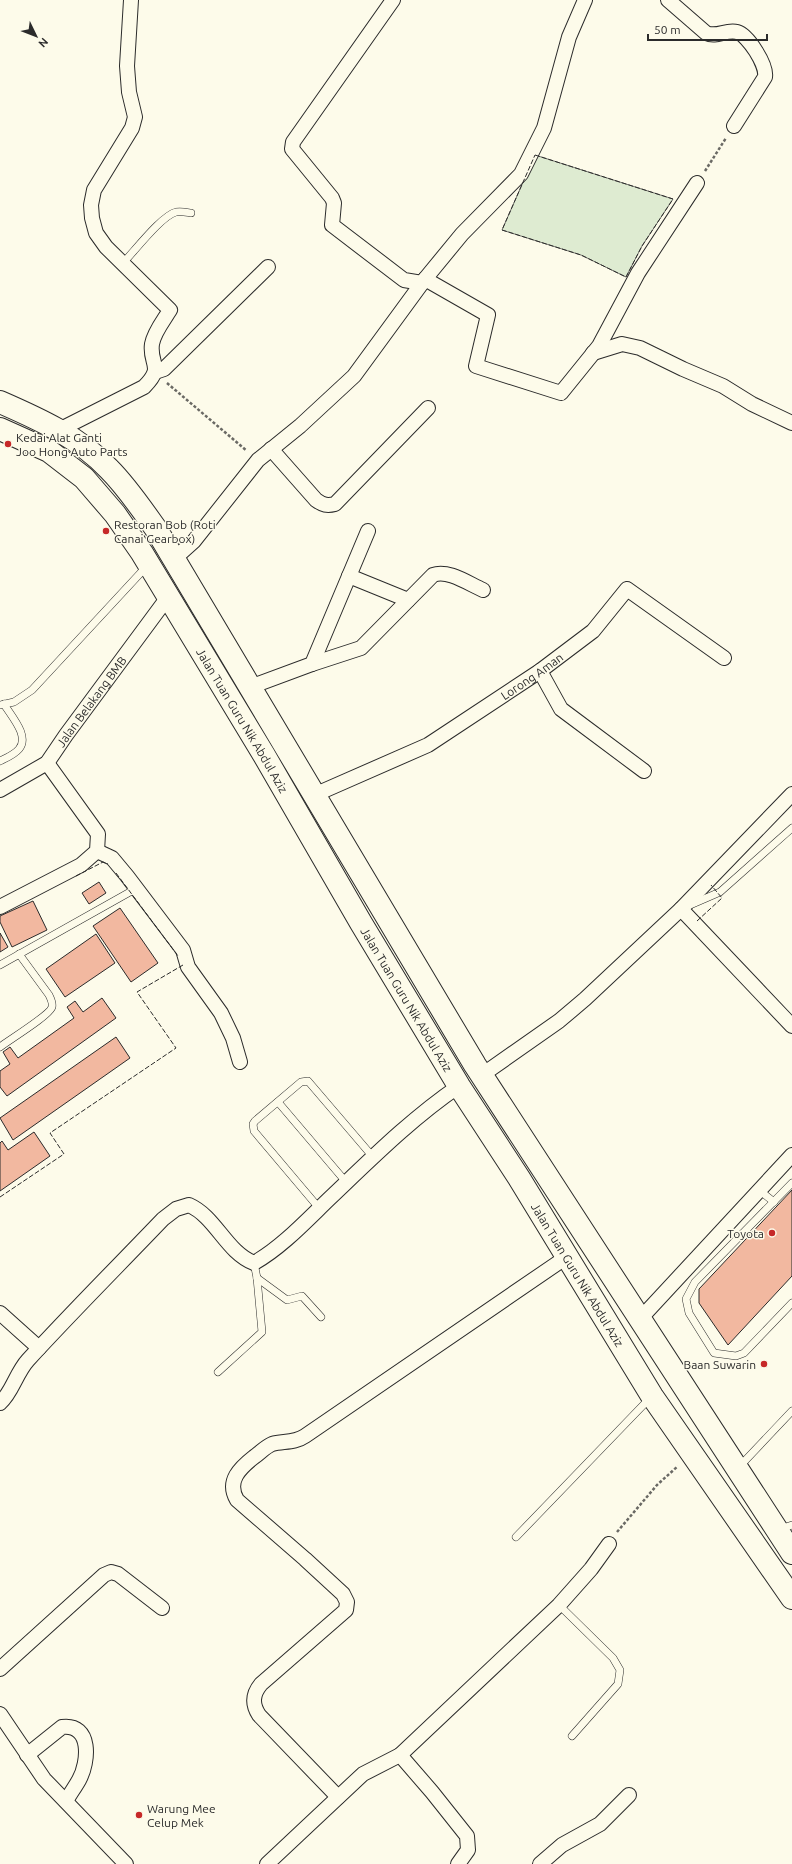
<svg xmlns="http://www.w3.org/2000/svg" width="792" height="1864" font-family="Ubuntu,sans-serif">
<rect width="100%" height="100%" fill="#fdfbea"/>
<path fill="#deebd1" stroke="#74746e" d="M535,155L673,199L642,246L626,277L581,255L502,230Z"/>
<g fill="#f2b8a0" stroke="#2b2b2b">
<path d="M99,882L106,893L89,904L82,893Z"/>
<path d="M33,901L47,930L12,947L0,922V916Z"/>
<path d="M120,908L158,963L131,982L93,926Z"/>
<path d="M0,933L8,947L0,952Z"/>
<path d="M96,934L115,963L65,997L46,969Z"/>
<path d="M102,998L116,1018L7,1096L0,1087V1071L10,1064L3,1052L10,1047L18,1058L74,1018L67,1007L75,1001L83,1012Z"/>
<path d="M116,1037L130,1058L13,1140L0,1118Z"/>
<path d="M34,1132L50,1156L0,1191V1143L2,1141L8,1150Z"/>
<path d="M792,1190V1276L728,1345L699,1303V1289Z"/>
</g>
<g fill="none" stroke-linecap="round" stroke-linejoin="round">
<g stroke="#2b2b2b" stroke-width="8">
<g id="lane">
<path d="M122,264C134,252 161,216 176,212C181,211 185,212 191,213"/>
<path d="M0,705L14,702L32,690L147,566"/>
<path d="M0,761C6,758 14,755 19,749C30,736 11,716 4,704"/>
<path d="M690,905L720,892L792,828"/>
<path d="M0,965L137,888"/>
<path d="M0,1047C9,1040 50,1015 52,1007C53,1003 51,999 49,995L19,954"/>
<path d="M278,1102L346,1182"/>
<path d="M792,1183L695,1282L686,1299L689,1313L714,1353L736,1356L744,1353L792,1303"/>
<path d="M759,1190L774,1202"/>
<path d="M319,1208L254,1131L253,1124L255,1121L301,1082L308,1081L373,1157"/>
<path d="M257,1278L287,1300L302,1296L321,1317"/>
<path d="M218,1372L262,1332L257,1278L254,1263"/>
<path d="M739,1467L792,1411"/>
<path d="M780,1529L792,1525"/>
<path d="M516,1537L651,1397"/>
<path d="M559,1605L613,1658L620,1670L618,1684L572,1736"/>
</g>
</g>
<g stroke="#2b2b2b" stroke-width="16">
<g id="street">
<path d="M393,0L293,142L292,149L332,198L334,203L332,225L404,280L422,283"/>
<path d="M668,0L706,33C717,38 726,29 737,32C748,35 767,65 765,77L734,126"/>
<path d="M425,279L488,315L476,366L561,393L599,346L638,273L697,183"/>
<path d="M593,353L622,344L640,348L683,369L723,386L752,404L792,423"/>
<path d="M155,372L164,369L268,267"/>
<path d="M59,430L144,387C165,366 149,365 152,344C154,332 164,320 170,310L106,247L96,233L92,218L91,205L94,190L132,128L135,117L129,92L127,66L131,0"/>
<path d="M271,449L316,500C323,505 327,506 335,504L428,408"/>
<path d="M174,559L194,541L258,460L300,426L354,376L425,279L462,234L521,174L544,128L569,37L585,0"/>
<path d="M349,576L408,600"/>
<path d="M312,664L361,648L433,575C448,569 469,584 483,590"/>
<path d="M540,671L561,709L644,771"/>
<path d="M250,687L312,664L368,531"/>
<path id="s1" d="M0,790L47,763L66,735L168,597"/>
<path id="s2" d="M314,795L428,745L540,671L593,631L627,589L724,658"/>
<path d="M97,851L112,858L127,876L183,950L188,967L221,1013L233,1038L240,1062"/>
<path d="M0,907L81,865L97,851L98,834L47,763"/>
<path d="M681,909L792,1026"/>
<path d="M482,1075L559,1021L585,999L681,909L792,794"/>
<path d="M0,1313L39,1348"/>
<path d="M640,1319L792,1155"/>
<path d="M0,1403C12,1393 16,1373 28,1360C72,1312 118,1266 163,1219L176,1209L189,1205C216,1217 226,1252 254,1263C282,1247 306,1221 330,1198C371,1159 412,1118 459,1086"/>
<path d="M0,1669L104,1575L111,1572L118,1574L162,1608"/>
<path d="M0,1714L44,1779L126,1864"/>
<path d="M27,1755L62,1727C92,1723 89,1762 79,1780C75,1787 70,1794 66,1801"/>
<path d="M400,1755L559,1605L591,1569L609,1544"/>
<path d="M338,1797L259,1715C252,1704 252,1695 261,1684L346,1610L347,1602L343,1594L305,1559L237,1500C226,1481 240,1468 254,1457C260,1453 265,1447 272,1444C283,1441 295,1443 305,1436L568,1256"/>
<path d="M267,1864L363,1774L400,1755L432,1792L467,1836L468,1850L458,1864"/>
<path d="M540,1864L562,1845L600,1824L629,1795"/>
</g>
</g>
<g stroke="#2b2b2b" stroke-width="24">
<g id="primary">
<path d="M0,402C39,419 79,437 109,469C127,487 141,508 156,529L475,1065L792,1553"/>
<path id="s3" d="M0,429L49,451L84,478L115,514L142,553L264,755L361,923L459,1086L519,1178L652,1396L792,1598"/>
</g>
</g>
<g stroke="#6a6964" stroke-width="2.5" stroke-dasharray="3 2" stroke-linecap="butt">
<path d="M705,171L726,138"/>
<path d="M167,383L247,451"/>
<path d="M617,1532L657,1485L678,1466"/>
</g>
<use href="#lane" stroke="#fdfbea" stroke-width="7"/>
<use href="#street" stroke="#fdfbea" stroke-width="14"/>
<use href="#primary" stroke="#fdfbea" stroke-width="22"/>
<g stroke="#2b2b2b" stroke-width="1" stroke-dasharray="5 2" stroke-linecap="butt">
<path d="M535,155L673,199L642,246L626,277L581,255L502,230Z"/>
<path d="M116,873L178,956"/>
<path d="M76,876L103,862L108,864"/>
<path d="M697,921L722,898L711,885"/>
<path d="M0,1197L64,1154L50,1133L176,1048L137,992L183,965"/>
</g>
</g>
<g fill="#c62828" stroke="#fdfbea" stroke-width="1.5">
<circle cx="8" cy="444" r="4"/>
<circle cx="106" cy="531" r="4"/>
<circle cx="772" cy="1233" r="4"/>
<circle cx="764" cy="1364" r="4"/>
<circle cx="139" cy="1815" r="4"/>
</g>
<g text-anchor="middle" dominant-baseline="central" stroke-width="3" stroke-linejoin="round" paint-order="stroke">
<g font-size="12" fill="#2b2b2b" stroke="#fdfbea" text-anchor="start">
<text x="16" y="437">Kedai Alat Ganti<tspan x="16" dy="14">Joo Hong Auto Parts</tspan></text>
<text x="114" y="524">Restoran Bob (Roti<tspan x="114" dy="14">Canai Gearbox)</tspan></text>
<text x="764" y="1233" text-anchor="end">Toyota</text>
<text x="756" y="1364" text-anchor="end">Baan Suwarin</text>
<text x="147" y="1808">Warung Mee<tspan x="147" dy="14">Celup Mek</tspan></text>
</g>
<g font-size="12" fill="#2b2b2b" stroke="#fdfbea">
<text stroke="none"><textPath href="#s2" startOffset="249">Lorong Aman</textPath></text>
<text stroke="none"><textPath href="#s1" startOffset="130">Jalan Belakang BMB</textPath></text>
<text stroke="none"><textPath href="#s3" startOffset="388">Jalan Tuan Guru Nik Abdul Aziz</textPath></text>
<text stroke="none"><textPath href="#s3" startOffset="712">Jalan Tuan Guru Nik Abdul Aziz</textPath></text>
<text stroke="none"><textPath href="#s3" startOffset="1036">Jalan Tuan Guru Nik Abdul Aziz</textPath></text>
</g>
</g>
<g transform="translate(36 36) rotate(133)" stroke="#fdfbea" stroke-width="3" paint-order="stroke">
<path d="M0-3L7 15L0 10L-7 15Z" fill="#2b2b2b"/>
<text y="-6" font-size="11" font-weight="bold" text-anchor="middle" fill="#2b2b2b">N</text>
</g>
<path d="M648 34v6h119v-6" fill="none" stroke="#2b2b2b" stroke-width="2"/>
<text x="654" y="34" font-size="12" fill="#2b2b2b" stroke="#fdfbea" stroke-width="3" paint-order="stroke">50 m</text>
</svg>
